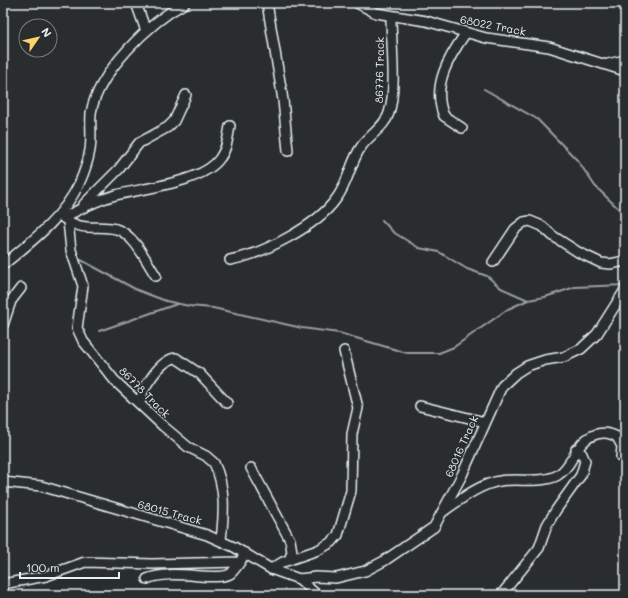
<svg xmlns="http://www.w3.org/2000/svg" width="628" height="598" font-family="Mali,sans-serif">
<rect width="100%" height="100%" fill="#2a2d2e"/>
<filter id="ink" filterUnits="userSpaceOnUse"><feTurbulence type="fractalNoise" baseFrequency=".025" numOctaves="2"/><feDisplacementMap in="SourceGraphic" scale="8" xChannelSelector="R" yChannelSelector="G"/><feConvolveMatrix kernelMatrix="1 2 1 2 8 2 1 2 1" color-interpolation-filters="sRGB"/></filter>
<g filter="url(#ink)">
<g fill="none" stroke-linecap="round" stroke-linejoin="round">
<g stroke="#989fa3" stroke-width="2">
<path d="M484,89L537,119L578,161L595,186L625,215"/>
<path d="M382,220L393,232L419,248L439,252L467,269L487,276L501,288L528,300"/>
<path d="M81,260L137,290L166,301L189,306L213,308L302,328L339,333L407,353H439L454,347L508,309L528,300L545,297L575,287L625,285"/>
<path d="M99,331L177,304"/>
</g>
<g stroke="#e8f1f8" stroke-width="12">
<g id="minor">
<path d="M136,3L146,31"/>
<path d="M267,3L283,100L288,151"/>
<path d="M357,3L376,13L426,21L486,38L549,47L625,71"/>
<path d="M608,64L625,60"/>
<path d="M462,128L444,116C431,86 449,57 465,34"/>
<path d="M84,204L119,169L139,143L168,127L174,121L186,95"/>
<path d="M63,218C80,209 97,200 116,195C143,188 203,183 220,158C227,149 228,137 230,126"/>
<path d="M65,219C87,233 95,224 116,229C134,234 146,261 156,276"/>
<path d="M68,221L71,250L83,286L77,328L83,341L115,381L163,426L188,447L206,456L214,463C226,488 224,513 221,540"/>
<path d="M230,260C263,254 317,226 336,199C348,184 350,163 361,147C369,135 385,127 389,113C397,87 391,43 391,16"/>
<path d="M493,262L515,229L524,222L530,221L542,226L553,236L578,252L601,263L610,264L625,261"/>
<path d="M3,265C32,241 62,219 79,184C84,173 88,162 90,150C92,138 90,125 91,113C98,72 150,22 185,3"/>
<path d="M3,325L11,301L21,288"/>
<path d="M140,403C141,389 161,359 176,358L200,374L227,403"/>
<path d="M420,406L485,422"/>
<path d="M251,468L290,540L292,552L289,560"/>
<path d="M3,482L41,486L207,535L234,547L271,569L299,579L317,595"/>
<path d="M444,511C461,499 480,484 500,481C518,478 542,484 558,475C575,464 575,440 597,434C605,432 610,433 617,437L622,446L621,457"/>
<path d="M271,569L283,562L318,550L332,542L338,535L351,491L352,434L358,408L344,351"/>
<path d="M147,579C171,568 217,582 230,574C234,571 237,566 240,562"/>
<path d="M299,579L316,577L336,578L365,571L384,561L434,527L462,475L502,386L516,373L527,366L545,360L564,357L581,349L597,334L625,290"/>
<path d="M3,584L46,576L85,562L152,564L240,562L245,553"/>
<path d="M501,595L539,548L547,525L556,510L581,475L585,461L582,454L576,449"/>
</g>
</g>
<use href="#minor" stroke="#2a2d2e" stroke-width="9"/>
</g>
</g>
<g text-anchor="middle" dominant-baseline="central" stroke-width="3" stroke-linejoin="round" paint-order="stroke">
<g font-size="11" fill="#e8f1f8" stroke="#2a2d2e">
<text transform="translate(493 25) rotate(11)">68022 Track</text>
<text transform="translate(379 70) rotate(-89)">86776 Track</text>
<text transform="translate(145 392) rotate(45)">86778 Track</text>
<text transform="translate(461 446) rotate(-66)">68016 Track</text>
<text transform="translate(170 512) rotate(15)">68015 Track</text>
</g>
</g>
<rect width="628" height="598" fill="none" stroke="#2a2d2e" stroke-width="16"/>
<rect x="8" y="8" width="612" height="582" fill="none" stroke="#e8f1f8" stroke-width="1.5" filter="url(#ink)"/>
<g transform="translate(38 38) rotate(56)"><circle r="19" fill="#2a2d2e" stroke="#767b7f"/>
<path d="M0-3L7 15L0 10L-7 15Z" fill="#ffd166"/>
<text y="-6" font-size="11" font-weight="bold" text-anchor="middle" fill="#e8f1f8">N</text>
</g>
<path d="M20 572v6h99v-6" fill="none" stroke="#e8f1f8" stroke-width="2"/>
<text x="26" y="572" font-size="12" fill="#e8f1f8" stroke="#2a2d2e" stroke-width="3" paint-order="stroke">100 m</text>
</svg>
